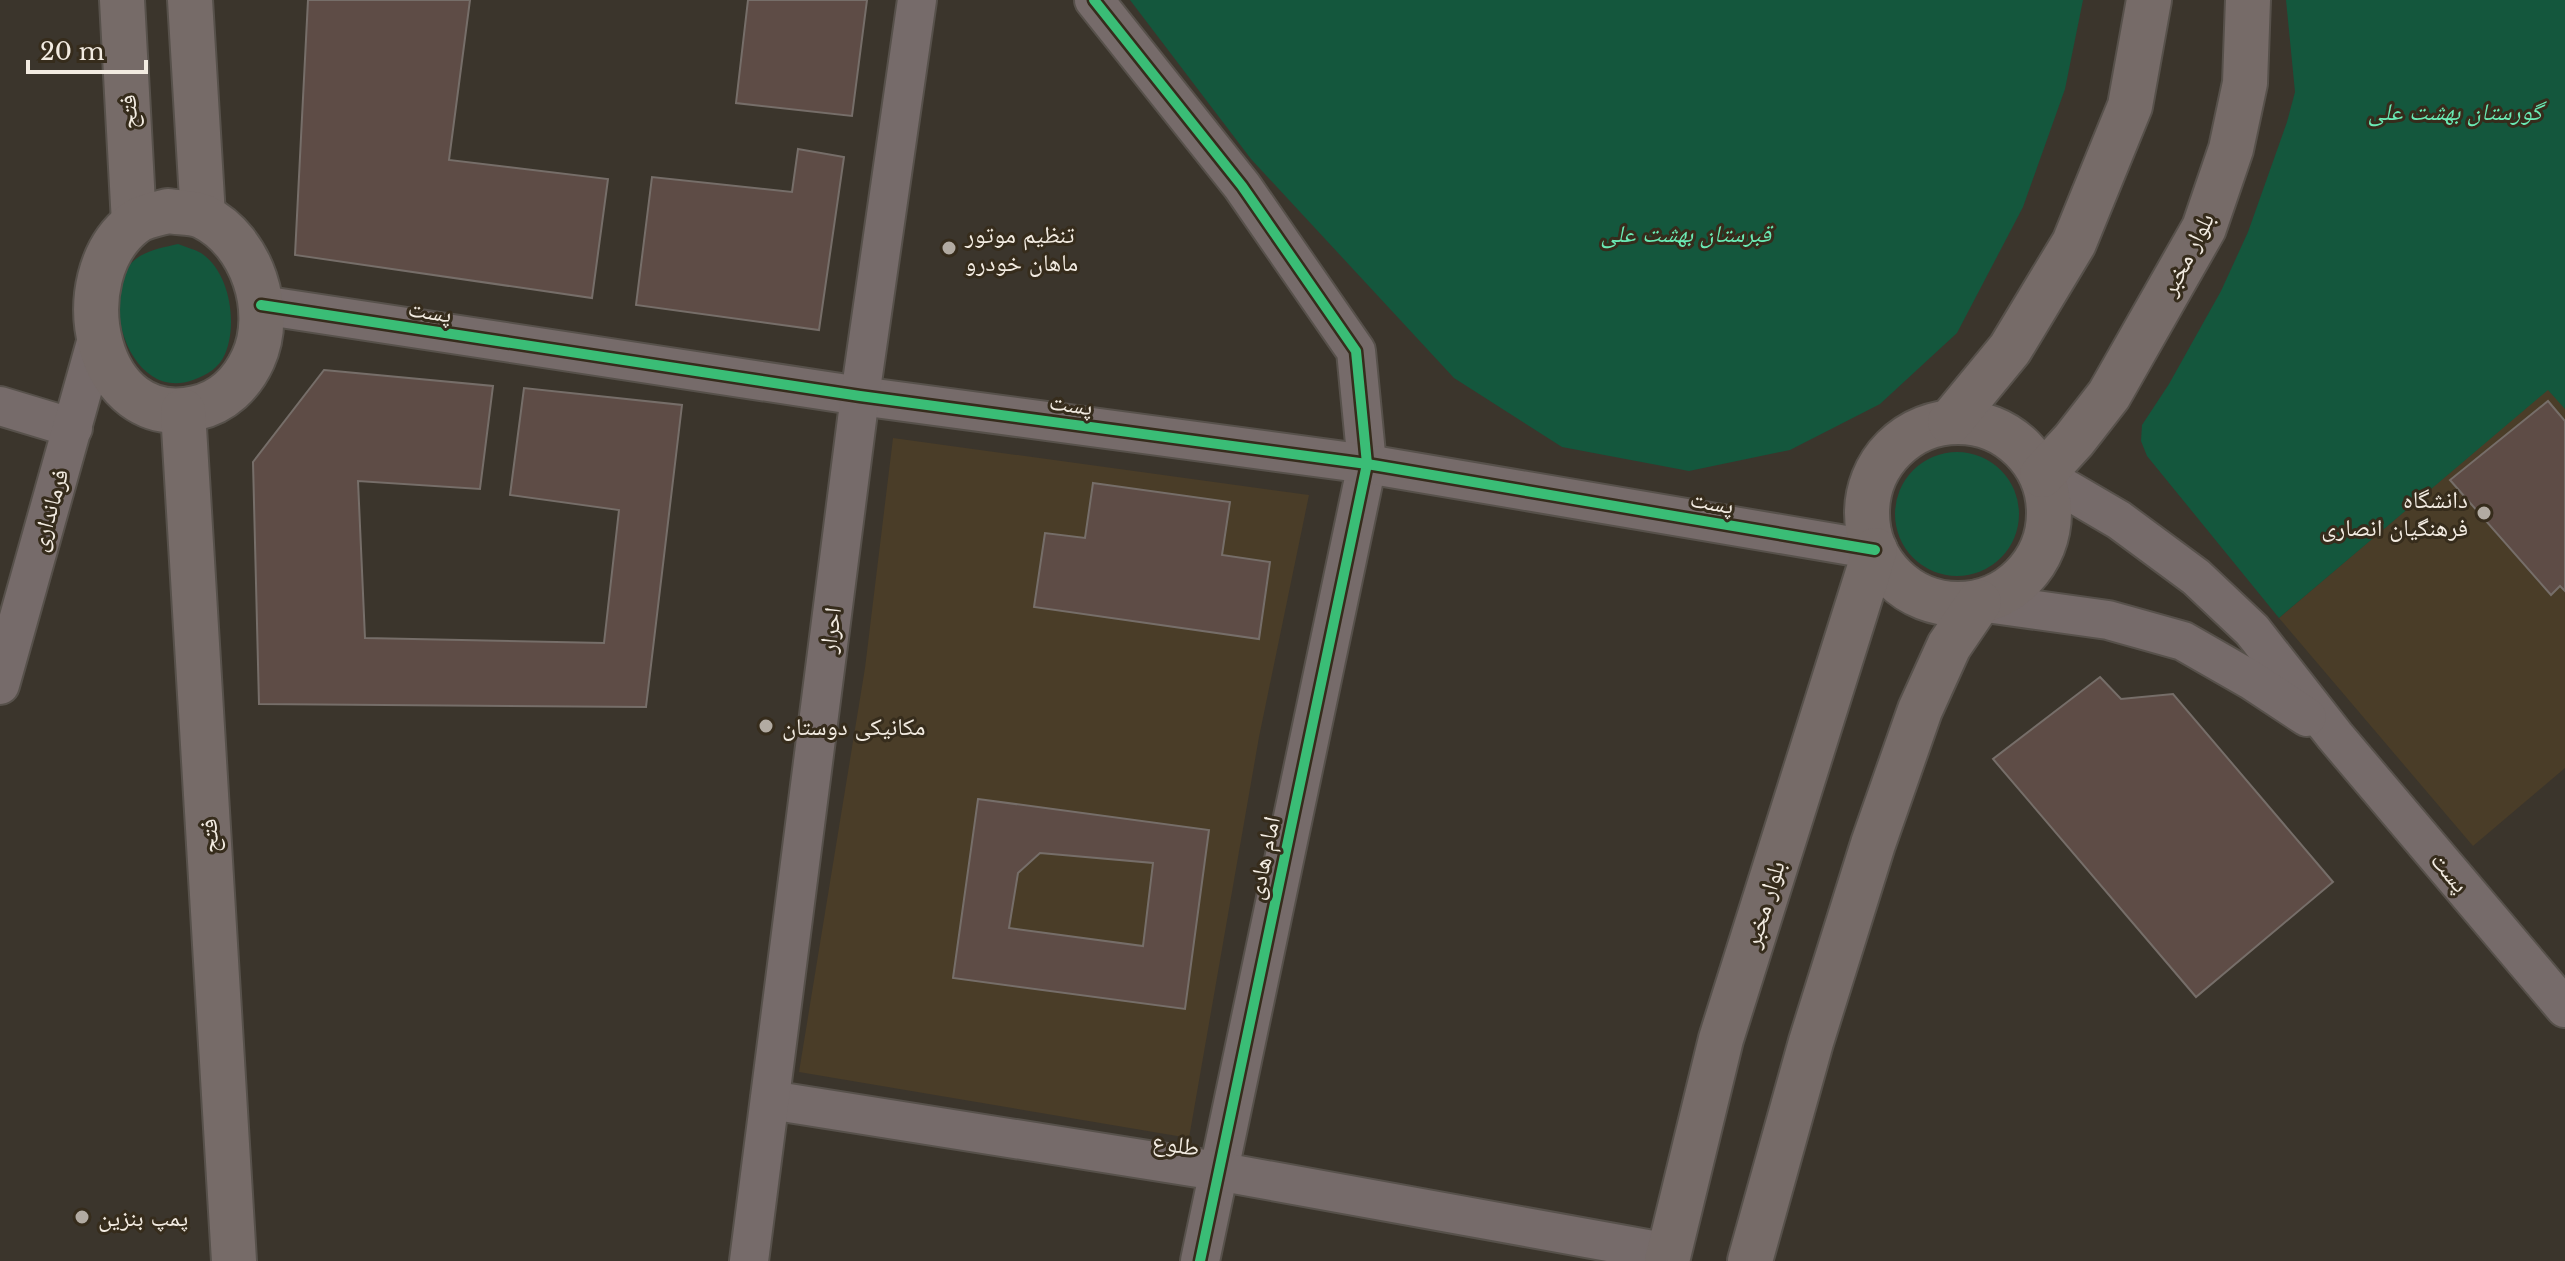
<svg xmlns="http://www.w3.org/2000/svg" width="2565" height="1261" font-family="'Libre Baskerville','Noto Naskh Arabic',serif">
<rect width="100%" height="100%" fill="#3b352c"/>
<g fill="#4a3d28">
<path d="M2548,389L2565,408V768L2473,846L2279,618Z"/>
<path d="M893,438L1309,495L1259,737L1189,1138L799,1072L865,668Z"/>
</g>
<g fill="#14573d">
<path d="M1130,0H2083L2065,89L2023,207L1957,333L1880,404L1790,450L1689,471L1562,447L1454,378L1251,159Z"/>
<path d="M2286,0H2565V409L2548,390L2279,618L2147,456L2141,441L2142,425L2169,384L2221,291L2248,232L2287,122L2295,92Z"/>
<path d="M178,244C185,247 194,249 201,253C230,272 238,324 225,354C219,368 207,375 193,380C134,402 100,307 129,266C140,251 161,248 178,244Z"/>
<circle cx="1957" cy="514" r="62"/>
</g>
<g fill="#5e4c46" stroke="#766e69" stroke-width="2" fill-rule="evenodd">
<path d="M308,0H470L449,160L608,179L592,298L295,255Z"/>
<path d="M748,0H867L852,116L736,103Z"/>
<path d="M798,149L844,157L819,330L636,305L652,177L792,192Z"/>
<path d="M324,370L493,386L480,489L358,481L365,638L604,643L619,510L510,495L524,388L682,405L646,707L259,704L253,462Z"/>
<path d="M2548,401L2565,421V591L2560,586L2551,595L2450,480Z"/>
<path d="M1093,483L1230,502L1222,555L1270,562L1259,639L1034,607L1045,533L1085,538Z"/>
<path d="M2100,677L2121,699L2173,694L2333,882L2196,997L1993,759Z"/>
<path d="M978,799L1209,830L1185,1009L953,978ZM1040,853L1153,863L1143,946L1009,928L1018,873Z"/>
</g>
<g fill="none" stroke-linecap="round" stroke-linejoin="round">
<g stroke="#57514b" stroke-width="42">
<g id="minor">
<path d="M1094,0L1242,186L1356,351L1367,464L1200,1261"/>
<path d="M261,305L860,396L1367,464L1875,550"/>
<path d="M0,406L73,428"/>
<path d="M2042,475L2119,520L2196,577L2252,630L2335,736L2565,1008"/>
<path d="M1979,602L2108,620L2183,641L2251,680L2307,717"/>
<path d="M0,685L98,335"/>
<path d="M770,1100L1217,1171L1669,1253"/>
<path d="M749,1261L860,396L917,0"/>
</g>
</g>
<g stroke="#57514b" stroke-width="48">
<g id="major">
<path d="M122,0L134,223"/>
<path d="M190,0L203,216"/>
<path d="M168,211C179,213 194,212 204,217C252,241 275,311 253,359C242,383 223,402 196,408C95,432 64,277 134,223C143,216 157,214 168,211Z"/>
<path d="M183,411L234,1261"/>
<circle cx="1958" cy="513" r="91"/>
<path d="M1950,422L2010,349L2074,243L2130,106L2149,0"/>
<path d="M2042,475L2074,440L2109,395L2204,228L2231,149L2245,83L2248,0"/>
<path d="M1667,1261L1721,1039L1875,550"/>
<path d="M1750,1261L1811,1042L1873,844L1920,710L1949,646L1979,602"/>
</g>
</g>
<use href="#minor" stroke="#766b6a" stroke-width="38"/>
<use href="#major" stroke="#766b68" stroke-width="44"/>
<g stroke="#362c1c" stroke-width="15">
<g id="cycleway">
<path d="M1094,0L1242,186L1356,351L1367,464L1200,1261"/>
<path d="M261,305L860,396L1367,464L1875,550"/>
</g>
</g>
<use href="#cycleway" stroke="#3abd76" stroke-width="10"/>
</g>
<g fill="#b2aba2" stroke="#362c1c" stroke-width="3">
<circle cx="949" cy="248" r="8"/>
<circle cx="2484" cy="513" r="8"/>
<circle cx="766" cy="726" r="8"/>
<circle cx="82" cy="1217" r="8"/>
</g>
<g text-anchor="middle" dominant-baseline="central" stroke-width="6" stroke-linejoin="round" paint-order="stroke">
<g font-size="24" font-style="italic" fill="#6aeab4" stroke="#362c1c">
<text x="2455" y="111">گورستان بهشت علی</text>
<text x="1686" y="233">قبرستان بهشت علی</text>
</g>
<g font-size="24" fill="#f2ebe1" stroke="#362c1c">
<text transform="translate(128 112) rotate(-93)">فتح</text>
<text transform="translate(2187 254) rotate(-63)">بلوار مخبر</text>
<text transform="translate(430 311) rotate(9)">پست</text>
<text transform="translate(1071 404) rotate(8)">پست</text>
<text transform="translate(1712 502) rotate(10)">پست</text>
<text transform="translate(49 510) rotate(-74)">فرمانداری</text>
<text transform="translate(830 630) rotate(-83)">احرار</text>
<text transform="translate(209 836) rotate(-94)">فتح</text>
<text transform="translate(1263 858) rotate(-78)">امام هادی</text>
<text transform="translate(2450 872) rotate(50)">پست</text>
<text transform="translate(1764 904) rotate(-73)">بلوار مخبر</text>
<text transform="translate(1176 1144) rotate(9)">طلوع</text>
</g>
<g font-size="24" fill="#f2ebe1" stroke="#362c1c" text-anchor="start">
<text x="965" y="234">تنظیم موتور<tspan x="965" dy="28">ماهان خودرو</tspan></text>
<text x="2468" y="499" text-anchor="end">دانشگاه<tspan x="2468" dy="28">فرهنگیان انصاری</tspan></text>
<text x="782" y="726">مکانیکی دوستان</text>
<text x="98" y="1217">پمپ بنزین</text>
</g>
</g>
<path d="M28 60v12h118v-12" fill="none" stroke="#f2ebe1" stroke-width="4"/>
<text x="40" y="60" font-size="24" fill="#f2ebe1" stroke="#362c1c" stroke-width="6" paint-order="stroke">20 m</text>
</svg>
